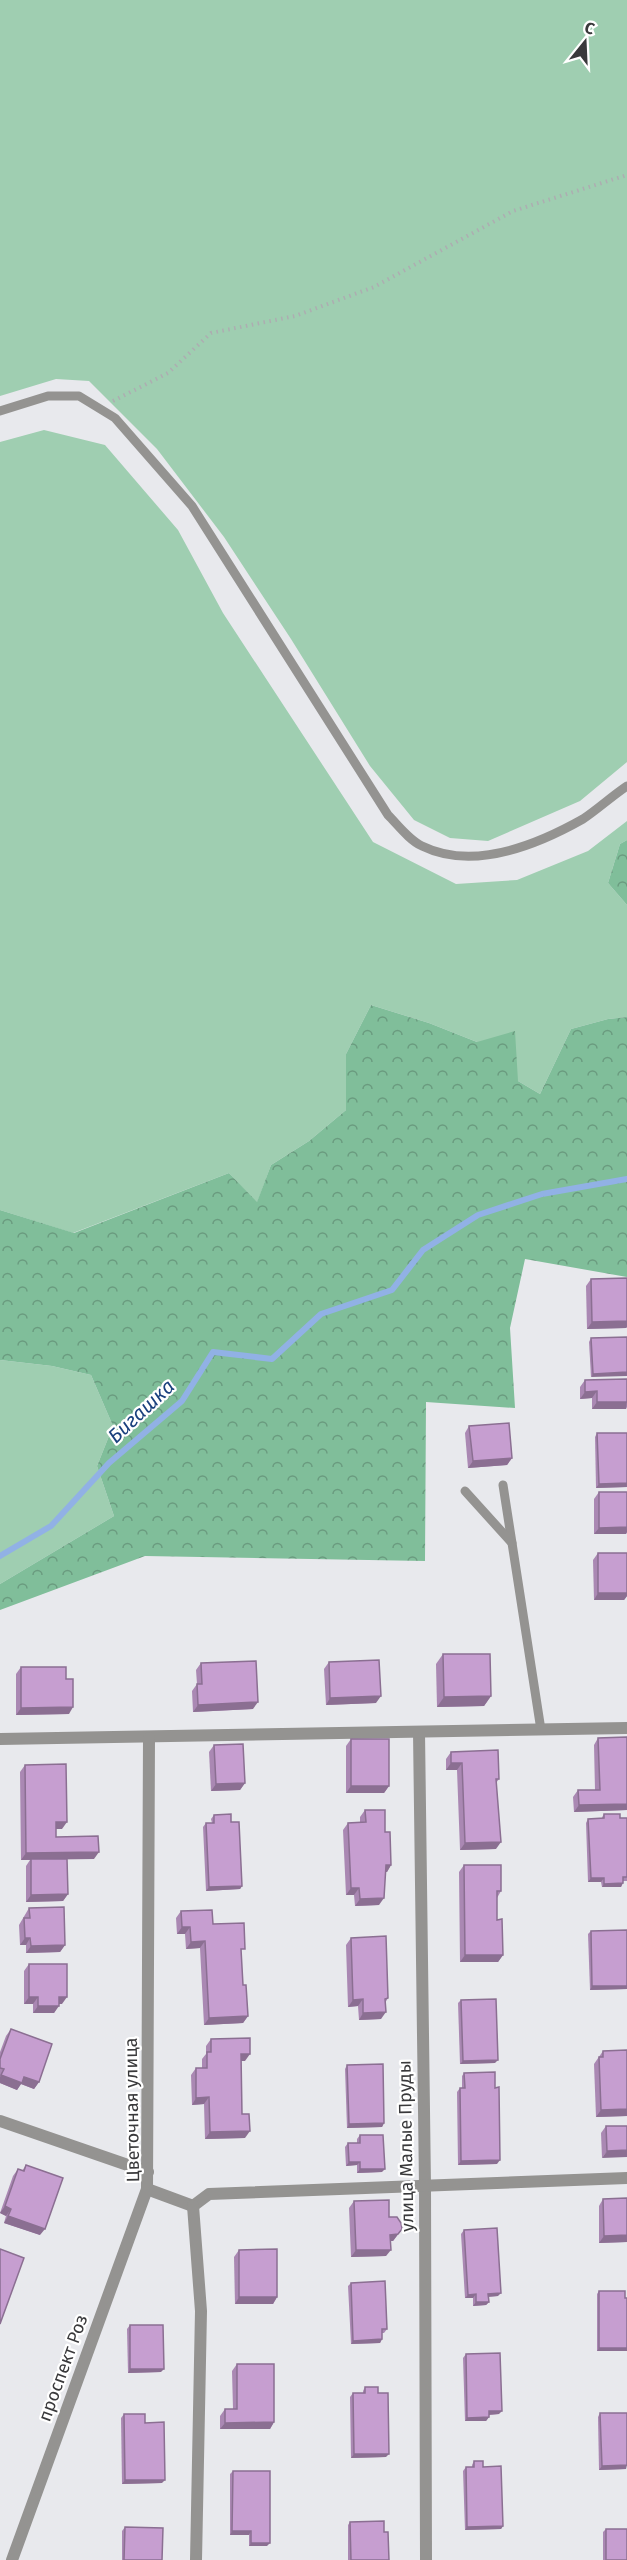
<svg xmlns="http://www.w3.org/2000/svg" width="627" height="2560" font-family="'Fira Sans',sans-serif">
<defs>
<pattern id="forest-crowns" width="20" height="18" patternUnits="userSpaceOnUse" patternTransform="scale(1.5)"><rect width="20" height="18" fill="#80be9a"/><path d="M2 6a3 3 0 1 1 6 0M12 15a3 3 0 1 1 6 0" fill="none" stroke="#6a9b7f"/></pattern>
</defs>
<rect width="100%" height="100%" fill="#e8e9ed"/>
<g fill="#9fceb1">
<path d="M0,0H627V762L580,801L488,841L450,838L414,820L370,766L291,639L224,537L157,449L89,381L56,379L0,396Z"/>
<path d="M44,430L105,445L178,530L223,613L373,842L456,884L517,880L588,851L627,821V840L620,844L608,883L627,905V1017L608,1019L571,1029L540,1094L518,1081L477,1042L429,1023L371,1005L346,1054V1110L309,1141L271,1165L257,1203L229,1173L73,1233L0,1210V442Z"/>
<path d="M0,1360L52,1366L91,1375L113,1426L97,1466L114,1516L0,1584Z"/>
</g>
<g fill="url(#forest-crowns)">
<path d="M627,840V905L608,883L620,844Z"/>
<path d="M371,1005L429,1023L477,1042L515,1031L518,1081L540,1094L571,1029L608,1019L627,1017V1277L525,1259L510,1328L515,1408L426,1402L425,1561L145,1556L0,1610V1584L114,1516L97,1466L113,1426L91,1375L52,1366L0,1360V1210L74,1233L229,1173L257,1202L271,1165L309,1141L346,1110V1054Z"/>
</g>
<g fill="none" stroke-linecap="round" stroke-linejoin="round">
<path stroke="#91b1e5" stroke-width="6" d="M0,1556L51,1526L109,1463L182,1401L213,1352L272,1359L321,1314L392,1290L423,1250L478,1215L542,1194L627,1179"/>
<path stroke="#adadb1" stroke-width="4" stroke-dasharray="1.5 4.5" stroke-linecap="butt" d="M113,401L168,373L211,333L295,316L374,287L513,211L627,175"/>
<g stroke="#949391" stroke-width="9">
<path d="M0,411L48,396H79L115,418L192,506L388,815C398,825 409,840 422,846C473,871 537,845 583,819C598,809 612,796 627,786"/>
<path d="M503,1485L541,1730"/>
<path d="M465,1491L512,1543"/>
</g>
<g stroke="#949391" stroke-width="12">
<path d="M419,1732L425,2186L426,2560"/>
<path d="M0,1739L627,1728"/>
<path d="M0,2121L148,2172"/>
<path d="M147,2189L193,2206"/>
<path d="M193,2206L209,2194L627,2178"/>
<path d="M193,2206L201,2311L196,2560"/>
<path d="M12,2560L147,2189L149,1738"/>
</g>
</g>
<g fill="#aa88b3">
<path d="M627,1278V1327L626,1328L587,1329L586,1286L591,1279Z"/>
<path d="M627,1337L591,1377L589,1342L591,1338Z"/>
<path d="M627,1379V1407L626,1409H592V1398L580,1399V1387L585,1380Z"/>
<path d="M469,1426L512,1458L507,1465L468,1468L465,1433Z"/>
<path d="M597,1433L627,1487L596,1488L595,1437Z"/>
<path d="M599,1492H627V1532L626,1534H594V1499Z"/>
<path d="M598,1553H627V1596L624,1600H594L593,1560Z"/>
<path d="M443,1654L491,1696L484,1706L437,1707L436,1664Z"/>
<path d="M329,1662L376,1703L326,1705L324,1669Z"/>
<path d="M201,1663L253,1709L193,1712L192,1691L197,1684L196,1670Z"/>
<path d="M21,1667L66,1679L69,1714L16,1715V1674Z"/>
<path d="M598,1738L627,1810L574,1812L573,1797L578,1790H595L594,1745Z"/>
<path d="M351,1739L389,1786L384,1793H346V1746Z"/>
<path d="M214,1745L245,1783L240,1790L211,1791L209,1752Z"/>
<path d="M451,1752L499,1779L496,1783V1849L460,1850L457,1770H446V1759Z"/>
<path d="M25,1765L62,1829H56V1837L94,1859H67L68,1894L63,1901L26,1902V1866L30,1860H21L20,1772Z"/>
<path d="M365,1810L385,1832L391,1865L387,1872H385L379,1905L355,1906L354,1895H346L343,1830L348,1823L360,1822V1817Z"/>
<path d="M604,1814L620,1818H627V1881H623L621,1887H602L601,1882H588L586,1823L588,1819H601Z"/>
<path d="M214,1815L242,1886L240,1889L206,1891L203,1827L206,1823H212L211,1819Z"/>
<path d="M464,1865L501,1891L497,1898V1920L503,1955L498,1962H460L459,1872Z"/>
<path d="M29,1908L65,1945L60,1952L26,1953V1945H20L19,1925Z"/>
<path d="M181,1911L213,1924L241,1954L243,1985L248,2016L243,2023L204,2025L200,1948L186,1949L185,1934H177L176,1918Z"/>
<path d="M591,1931L627,1989L590,1990L588,1934Z"/>
<path d="M351,1938L388,1998L385,2003L381,2019L359,2020L358,2006L348,2007L346,1945Z"/>
<path d="M29,1964L62,2004H59L54,2013H33V2004H24V1971Z"/>
<path d="M461,2000L495,2063L460,2064L458,2003Z"/>
<path d="M11,2029L39,2082L34,2089L21,2084L17,2090L0,2083V2052L6,2036Z"/>
<path d="M211,2039L245,2061H241L242,2114L245,2138L205,2139L204,2104L192,2105L191,2075L196,2068H202V2059L206,2054V2046Z"/>
<path d="M627,2050V2116L596,2117L594,2064L603,2051Z"/>
<path d="M347,2065L384,2123L382,2127L347,2128L345,2069Z"/>
<path d="M464,2073L495,2088L497,2164L458,2165L457,2092L460,2088H462V2076Z"/>
<path d="M606,2126H627L602,2158L601,2133Z"/>
<path d="M360,2135L382,2172L357,2173V2165L346,2166L345,2147L348,2143H357V2139Z"/>
<path d="M26,2165L40,2235L4,2223L6,2216L0,2213L13,2176L18,2169L22,2171Z"/>
<path d="M627,2198V2242L599,2243V2206L603,2199Z"/>
<path d="M354,2201L389,2217L402,2229L393,2241H390L386,2256L351,2257L349,2208Z"/>
<path d="M464,2230L498,2296L488,2297L489,2302L486,2305L473,2306V2298H465L461,2234Z"/>
<path d="M239,2250L277,2297L273,2304H235L234,2257Z"/>
<path d="M351,2283L387,2329L384,2333H382V2339L380,2343L351,2344L348,2286Z"/>
<path d="M599,2291L627,2298V2351H597V2294Z"/>
<path d="M130,2325L161,2372L128,2373L127,2329Z"/>
<path d="M466,2354L499,2414L489,2415V2417L486,2421H465L463,2358Z"/>
<path d="M237,2364L274,2422L270,2429H220V2416L225,2409H233L232,2371Z"/>
<path d="M365,2387L378,2393L386,2457L351,2458L350,2397L353,2393H363V2391Z"/>
<path d="M600,2413L626,2469L599,2470L598,2417Z"/>
<path d="M124,2414L145,2423L162,2483L122,2484L121,2418Z"/>
<path d="M474,2461L503,2526L501,2529L465,2530L463,2471L466,2467H472V2465Z"/>
<path d="M233,2471L267,2546H249V2535H230V2474Z"/>
<path d="M350,2522L384,2532L389,2560H348V2525Z"/>
<path d="M125,2527L162,2560H122V2531Z"/>
<path d="M606,2529L627,2560H603V2532Z"/>
</g>
<g fill="#8b6f92">
<path d="M627,1321V1327L626,1328L587,1329L592,1322Z"/>
<path d="M627,1372V1376L591,1377L593,1374Z"/>
<path d="M597,1391L592,1398L580,1399L585,1392Z"/>
<path d="M627,1401L626,1409H592L597,1402Z"/>
<path d="M512,1458L507,1465L468,1468L473,1461Z"/>
<path d="M627,1483V1487L596,1488L599,1484Z"/>
<path d="M627,1527V1532L626,1534H594L599,1528Z"/>
<path d="M598,1593H627V1596L624,1600H594Z"/>
<path d="M381,1696L376,1703L326,1705L330,1698Z"/>
<path d="M491,1696L484,1706L437,1707L444,1697Z"/>
<path d="M258,1702L253,1709L193,1712L198,1705Z"/>
<path d="M73,1707L69,1714L16,1715L21,1708Z"/>
<path d="M451,1763H462L457,1770H446Z"/>
<path d="M245,1783L240,1790L211,1791L216,1784Z"/>
<path d="M351,1786H389L384,1793H346Z"/>
<path d="M627,1804V1810L574,1812L579,1805Z"/>
<path d="M56,1822H67L62,1829H51Z"/>
<path d="M501,1842L496,1849L460,1850L465,1843Z"/>
<path d="M99,1852L94,1859L21,1860L26,1853Z"/>
<path d="M386,1865H391L387,1872H381Z"/>
<path d="M591,1878H604L601,1882H588Z"/>
<path d="M623,1883L621,1887H602L604,1884Z"/>
<path d="M242,1886L240,1889L206,1891L209,1887Z"/>
<path d="M351,1888H359L354,1895H346Z"/>
<path d="M68,1894L63,1901L26,1902L31,1895Z"/>
<path d="M384,1898L379,1905L355,1906L360,1899Z"/>
<path d="M182,1927H190L185,1934H177Z"/>
<path d="M25,1938H30L26,1945H20Z"/>
<path d="M205,1941L200,1948L186,1949L191,1942Z"/>
<path d="M65,1945L60,1952L26,1953L31,1946Z"/>
<path d="M465,1955H503L498,1962H460Z"/>
<path d="M592,1986H627V1989L590,1990Z"/>
<path d="M29,1997H38L33,2004H24Z"/>
<path d="M59,1997H67L62,2004H54Z"/>
<path d="M363,1999L358,2006L348,2007L353,2000Z"/>
<path d="M38,2006H59L54,2013H33Z"/>
<path d="M386,2012L381,2019L359,2020L363,2013Z"/>
<path d="M248,2016L243,2023L204,2025L209,2018Z"/>
<path d="M241,2054H250L245,2061H236Z"/>
<path d="M498,2060L495,2063L460,2064L463,2061Z"/>
<path d="M1,2075L24,2077L39,2082L34,2089L21,2084L17,2090L0,2083V2077Z"/>
<path d="M209,2097L204,2104L192,2105L196,2098Z"/>
<path d="M627,2109V2116L596,2117L601,2110Z"/>
<path d="M384,2123L382,2127L347,2128L349,2124Z"/>
<path d="M250,2131L245,2138L205,2139L210,2132Z"/>
<path d="M627,2150V2157L602,2158L607,2151Z"/>
<path d="M500,2160L497,2164L458,2165L461,2161Z"/>
<path d="M349,2162H360L357,2165L346,2166Z"/>
<path d="M360,2169H385L382,2172L357,2173Z"/>
<path d="M5,2206L11,2209L6,2216L0,2213Z"/>
<path d="M8,2216L45,2229L40,2235L4,2223Z"/>
<path d="M402,2229L393,2241H385L390,2235Z"/>
<path d="M627,2235V2242L599,2243L604,2236Z"/>
<path d="M356,2250H391L386,2256L351,2257Z"/>
<path d="M501,2293L498,2296L485,2297L488,2294Z"/>
<path d="M476,2294L473,2298H465L468,2295Z"/>
<path d="M239,2297H277L273,2304H235Z"/>
<path d="M476,2302H489L486,2305L473,2306Z"/>
<path d="M382,2339L380,2343L351,2344L353,2341Z"/>
<path d="M599,2348H627V2351H597Z"/>
<path d="M130,2369H164L161,2372L128,2373Z"/>
<path d="M489,2411H502L499,2414L486,2415Z"/>
<path d="M489,2417L486,2421H465L467,2418Z"/>
<path d="M274,2422L270,2429H220L225,2423Z"/>
<path d="M354,2454H389L386,2457L351,2458Z"/>
<path d="M627,2465L626,2469L599,2470L602,2466Z"/>
<path d="M125,2480H165L162,2483L122,2484Z"/>
<path d="M503,2526L501,2529L465,2530L467,2527Z"/>
<path d="M232,2531H251L249,2535H230Z"/>
<path d="M251,2543H270L267,2546H249Z"/>
</g>
<g fill="#c69ed0" stroke="#8b6f92" stroke-width="1.5">
<path d="M627,1278V1321L592,1322L591,1279Z"/>
<path d="M627,1337V1372L593,1374L591,1338Z"/>
<path d="M627,1379V1402H597V1391L585,1392V1380Z"/>
<path d="M509,1423L512,1458L473,1461L469,1426Z"/>
<path d="M597,1433H627V1483L599,1484Z"/>
<path d="M599,1492H627V1527L599,1528Z"/>
<rect x="598" y="1553" width="29" height="40"/>
<path d="M443,1654H490L491,1696L444,1697Z"/>
<path d="M379,1660L381,1696L330,1698L329,1662Z"/>
<path d="M256,1661L258,1702L198,1705L197,1684H202L201,1663Z"/>
<path d="M21,1667H66V1679H73V1707L21,1708Z"/>
<path d="M627,1737V1804L579,1805L578,1790H600L598,1738Z"/>
<rect x="351" y="1739" width="38" height="47"/>
<path d="M243,1744L245,1783L216,1784L214,1745Z"/>
<path d="M498,1750L499,1779H496L501,1842L465,1843L462,1763H451V1752Z"/>
<path d="M66,1764L67,1822H56V1837L98,1836L99,1852L26,1853L25,1765Z"/>
<path d="M365,1810H385V1832H390L391,1865H386L384,1898L360,1899L359,1888H351L348,1823L366,1822Z"/>
<path d="M231,1814V1822H239L242,1886L209,1887L206,1823H214V1815Z"/>
<path d="M604,1814H620V1818H627V1877H623V1883L604,1884V1878H591L588,1819L604,1818Z"/>
<path d="M31,1859H67L68,1894L31,1895Z"/>
<path d="M464,1865H501V1891H497V1920L502,1919L503,1955H465Z"/>
<path d="M64,1907L65,1945L31,1946L30,1938H25L24,1918H30L29,1908Z"/>
<path d="M212,1910L213,1924L244,1923L245,1949H241L243,1985H246L248,2016L209,2018L205,1941L191,1942L190,1927H182L181,1911Z"/>
<path d="M627,1930V1986H592L591,1931Z"/>
<path d="M386,1936L388,1998L385,1999L386,2012L363,2013V1999L353,2000L351,1938Z"/>
<path d="M29,1964H67V1997H59V2006H38V1997H29Z"/>
<path d="M496,1999L498,2060L463,2061L461,2000Z"/>
<path d="M11,2029L52,2044L39,2082L24,2077L22,2083L1,2075L4,2069L0,2068V2059Z"/>
<path d="M250,2038V2054H241L242,2114H249L250,2131L210,2132L209,2097L196,2098V2068H207V2052H211V2039Z"/>
<path d="M627,2050V2109L601,2110L599,2057H603V2051Z"/>
<path d="M383,2064L384,2123L349,2124L347,2065Z"/>
<path d="M495,2072V2088L499,2087L500,2160L461,2161L460,2088H465L464,2073Z"/>
<path d="M606,2126H627V2150L607,2151Z"/>
<path d="M360,2135H383L385,2169H360V2162H349L348,2143H360Z"/>
<path d="M26,2165L63,2178L45,2229L8,2216L11,2209L5,2206L18,2169L24,2171Z"/>
<path d="M627,2198V2235L604,2236L603,2199Z"/>
<path d="M389,2200V2217H397L401,2223L402,2229L398,2234L390,2235L391,2250H356L354,2201Z"/>
<path d="M497,2228L501,2293L488,2294L489,2302H476V2294L468,2295L464,2230Z"/>
<path d="M0,2249L24,2258L0,2324Z"/>
<path d="M277,2249V2297H239V2250Z"/>
<path d="M385,2281L387,2329H382V2339L353,2341L351,2283Z"/>
<path d="M599,2291H625V2298H627V2348H599Z"/>
<path d="M130,2325H163L164,2369H130Z"/>
<path d="M500,2353L502,2411H489V2417L467,2418L466,2354Z"/>
<path d="M237,2364H274V2422L225,2423V2409H237Z"/>
<path d="M365,2387H378V2393H388L389,2454H354L353,2393H365Z"/>
<path d="M600,2413H627V2465L602,2466Z"/>
<path d="M124,2414H145V2423L164,2422L165,2480H125Z"/>
<path d="M474,2461H483V2467L501,2466L503,2526L467,2527L466,2467H474Z"/>
<path d="M233,2471H270V2543H251V2531H232Z"/>
<path d="M384,2521V2532H388L389,2560H351L350,2522Z"/>
<path d="M125,2527L163,2528L162,2560H124Z"/>
<rect x="606" y="2529" width="21" height="31"/>
</g>
<g text-anchor="middle" dominant-baseline="central" stroke-width="4.5" stroke-linejoin="round" paint-order="stroke">
<g font-size="18" fill="#39393b" stroke="#fff">
<text transform="translate(132 2110) rotate(-91)">Цветочная улица</text>
<text transform="translate(406 2146) rotate(-91)">улица Малые Пруды</text>
<text transform="translate(63 2368) rotate(-70)">проспект Роз</text>
</g>
<g font-size="20" font-style="italic" fill="#1a407d" stroke="#fff">
<text transform="translate(141 1411) rotate(-43)">Бигашка</text>
</g>
</g>
<g transform="translate(585 42) rotate(18)" stroke="#ffffff" stroke-width="4.5" paint-order="stroke">
<path d="M0-4.5L10 22L0 15L-10 22Z" fill="#39393b"/>
<text y="-9" font-size="16" font-weight="bold" text-anchor="middle" fill="#39393b">С</text>
</g>
</svg>
